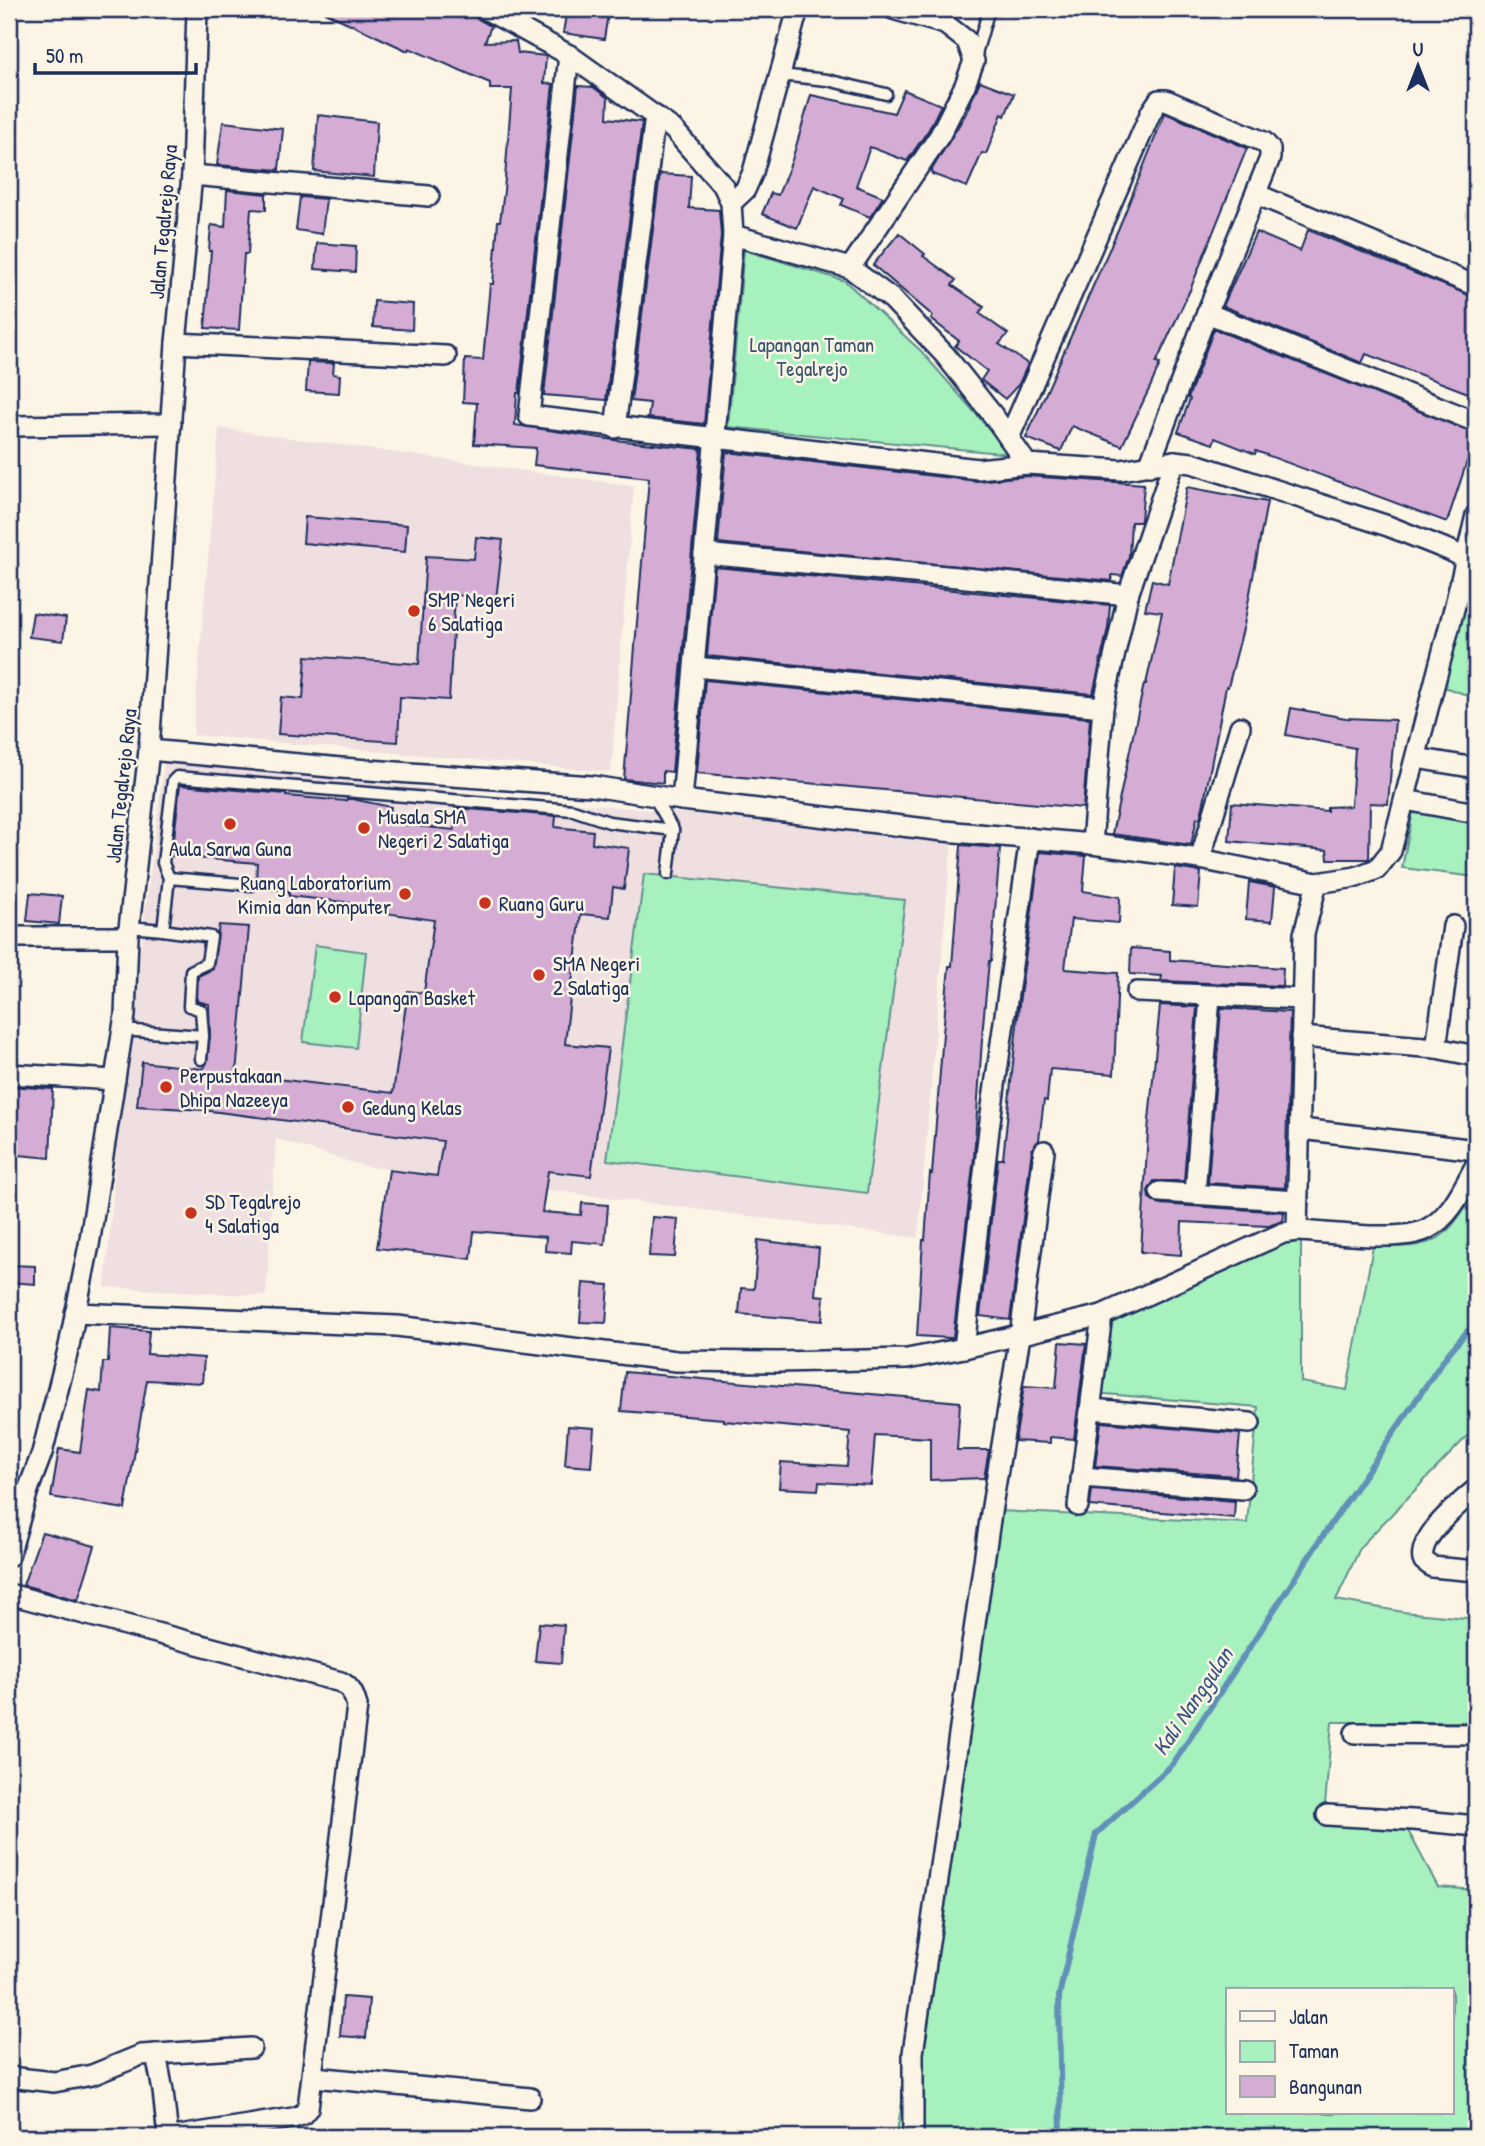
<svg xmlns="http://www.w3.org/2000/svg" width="1485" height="2146" font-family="'Patrick Hand',sans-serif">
<rect width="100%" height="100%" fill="#fcf5e5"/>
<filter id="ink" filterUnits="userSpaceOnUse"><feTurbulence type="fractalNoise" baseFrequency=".0143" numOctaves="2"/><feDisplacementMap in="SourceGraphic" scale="14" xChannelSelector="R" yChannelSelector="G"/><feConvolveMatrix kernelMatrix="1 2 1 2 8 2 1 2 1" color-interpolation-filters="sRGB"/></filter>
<g filter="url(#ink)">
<g fill="#f0dfe0">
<path d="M219,428L634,486L611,772L193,735Z"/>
<path d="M164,763L952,839L918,1238L363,1166L276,1139L266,1296L105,1287L120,1111Z"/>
</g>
<g fill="#a7f1bf" stroke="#61908e" stroke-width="2" fill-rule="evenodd">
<path d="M744,250L845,281L921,351L1011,454L728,427Z"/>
<path d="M1462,605L1476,610V698L1441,686Z"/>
<path d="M1414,807L1476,817V877L1402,868Z"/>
<path d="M644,874L905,900L867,1193L607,1160Z"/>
<path d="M315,945L366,952L356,1048L303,1042Z"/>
<path d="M1476,1189V1427L1361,1546L1336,1600L1403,1612L1476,1619V1722H1332L1324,1817L1404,1823L1438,1887L1476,1890V2137H896L971,1707L999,1511L1247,1523L1258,1407L1094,1393L1101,1321L1301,1232V1382L1347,1390L1373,1246C1436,1249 1445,1243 1476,1189ZM1228,1990H1452V2113H1228Z"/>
</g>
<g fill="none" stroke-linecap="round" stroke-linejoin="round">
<path stroke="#6291b7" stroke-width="6" d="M1061,2137L1059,1996L1096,1834L1173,1764L1318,1543L1447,1355L1476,1321"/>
</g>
<g fill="#d5add4" stroke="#1b2f5e" stroke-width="2">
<path d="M318,9H460L491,26L485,42L516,41L518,53L546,56L544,83L553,84L519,393H517L515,425L614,440L701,449L672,772L663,771V783L624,779L649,478L534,465L536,448L474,444L477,403L463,402L465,359L483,360L490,284H493L498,221H500L504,191L512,89H490V83L409,48L408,51Z"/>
<path d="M567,9L608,14L604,39L563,33Z"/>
<path d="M980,81L1014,94L1005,116L1002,114L986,154L982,153L967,187L932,174L931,171L965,115Z"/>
<path d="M578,86L593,87L608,98L607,118L642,122L606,400L544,395Z"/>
<path d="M904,90L941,105L929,129L907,161L870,147L856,186L883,197L870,217L841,205L844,199L814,186L797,228L762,214L771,193L778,195L792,160L811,95L894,113Z"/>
<path d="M1165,113L1247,148L1190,290L1156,363L1160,364L1151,385L1122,446L1072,426L1061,451L1026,438L1120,225Z"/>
<path d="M318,115L377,122L374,177L314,171Z"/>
<path d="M223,122L283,129L279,170L217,165Z"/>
<path d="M660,174L691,176L689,208L719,210L721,235L704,424L648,418L650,403L631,401Z"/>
<path d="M227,190L266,194V210L251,209L248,254H244L239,330L205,328L211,251H209L211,225L225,227Z"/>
<path d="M300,197L326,199L322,234L296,230Z"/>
<path d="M1308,230L1476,298V396L1366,354L1362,363L1223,306L1256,232L1300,251Z"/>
<path d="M899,233L925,254L923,256L956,280L952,285L984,307L979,313L1008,334L999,344L1028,364L1019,384L1005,399L981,380L987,371L955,346L959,341L931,319L933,316L873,265Z"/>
<path d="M317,243L356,246L355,272L315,269Z"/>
<path d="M374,301L413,304L412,330L373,327Z"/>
<path d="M1214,329L1476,434L1447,522L1256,451L1255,454L1215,438L1213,444L1178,432L1190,399L1188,398Z"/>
<path d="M308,362L334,363L333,374L340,375L339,393L306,391Z"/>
<path d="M726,452L977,481L1027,476L1144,484L1141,520L1140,522H1131L1129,556L1122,576L1112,575V581L718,543Z"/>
<path d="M1187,487L1267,502L1244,625L1228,687H1226L1203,807L1200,818H1197L1191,845L1112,834L1144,684H1146L1162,612L1145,610L1152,580L1168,584Z"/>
<path d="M305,517L407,525L405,552L303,543Z"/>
<path d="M476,537L503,540L496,599L455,595L449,700L400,697L398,742L278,734L281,697L303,699L306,656L419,664L426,556L474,559Z"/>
<path d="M715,567L1110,605L1108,628L1093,694L707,656Z"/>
<path d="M33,613L66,618L63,641L29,637Z"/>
<path d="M705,680L1090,718L1083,808L697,773Z"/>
<path d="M1291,708L1346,718L1395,720L1388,804L1370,803L1369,859H1328L1327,850L1229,841L1232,803L1327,811V807L1351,806L1355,748L1286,735Z"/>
<path d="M180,785L286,794V796L346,801L347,799H352L391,807L388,823L454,830L455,808L556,816L555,827L593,831L592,843L629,848L624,889L613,887L610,917L581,914L570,998L565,1044L608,1048L591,1176L548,1171L542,1212L581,1215L582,1203L608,1205L605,1244L572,1241L571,1253L545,1251L546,1237L474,1231L471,1259L377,1248L389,1170L437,1176L443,1141L203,1110L137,1106L142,1062L203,1069L207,1063L210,1036L209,1004L197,1001L198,976L213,969L219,925L249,927L236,1074L393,1093L408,991L424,993L434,920L372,911V907L344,902L289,896V891L258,888L259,882L256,879L257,863L172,856Z"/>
<path d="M961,845L1000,848L991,961H989L983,1025L974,1157L953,1338H950L917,1336L923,1240H925L930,1173L932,1174L943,1033L949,966H952Z"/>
<path d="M1040,852L1086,856L1083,891L1120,897L1119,923L1071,919L1065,969L1118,973L1114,1074L1050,1069L1047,1101L1044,1100L1039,1140L1032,1149L1010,1320L980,1316L998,1159H1003L1020,996Z"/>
<path d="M1175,868L1201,872L1198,907L1172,905Z"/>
<path d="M1249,882L1275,887L1272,921L1246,919Z"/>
<path d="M30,893L62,896L59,924L27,921Z"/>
<path d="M1131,948L1170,951V960L1283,968L1282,986L1161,981L1162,976L1130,974Z"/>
<path d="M1160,1005L1197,1007L1184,1181H1154L1148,1191L1149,1198L1159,1204L1284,1212L1283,1221L1268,1226L1182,1222L1181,1255L1141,1252L1148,1131Z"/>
<path d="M1221,1008L1290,1012L1285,1188L1208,1183Z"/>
<path d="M9,1086L53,1089L50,1158L9,1154Z"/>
<path d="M652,1217L678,1219L675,1257L649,1256Z"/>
<path d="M758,1240L819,1248L815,1295L824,1296L822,1321L739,1314L741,1288L754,1289Z"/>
<path d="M9,1265L35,1266V1284L9,1282Z"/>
<path d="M583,1283L609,1285L606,1323L580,1322Z"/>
<path d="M110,1328L149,1331L147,1354L204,1358L202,1383L147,1380L125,1509L51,1497L59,1449L80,1452L89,1390L101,1392L103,1362H108Z"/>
<path d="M1060,1342L1086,1344L1074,1439L1050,1437V1443L1015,1441L1024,1386L1056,1388Z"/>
<path d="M625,1372L960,1402L957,1450H989L984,1478L930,1480V1438L875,1435L871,1485L819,1482L818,1490L779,1488L781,1462L847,1466L850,1432L724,1421V1419L621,1411Z"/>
<path d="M1101,1422L1240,1434L1236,1476L1095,1466Z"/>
<path d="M568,1426L594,1428L591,1467L565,1465Z"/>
<path d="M1092,1490L1235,1501L1234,1518L1090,1506Z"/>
<path d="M42,1532L95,1546L78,1600L23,1585Z"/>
<path d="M539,1623L564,1625L561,1663L535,1661Z"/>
<path d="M343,1997L369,1999L366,2038L340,2036Z"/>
</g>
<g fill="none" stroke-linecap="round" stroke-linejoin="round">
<g stroke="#1b2f5e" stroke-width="15">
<g id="service">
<path d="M975,57L989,9"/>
<path d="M780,75L827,80L886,94"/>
<path d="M654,797L673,830"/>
<path d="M169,878L252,885"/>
<path d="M129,927L163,930L169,878L163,863L173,781L177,777L573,810L609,822L673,830L668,874"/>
<path d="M163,930L211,937L207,963L191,971L189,1006L201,1010L203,1036L201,1059"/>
<path d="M122,1030L203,1036"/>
</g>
</g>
<g stroke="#1b2f5e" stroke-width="24">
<g id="minor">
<path d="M485,9L569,55L673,129L724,187L731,203L733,235L850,268L892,299L945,355L995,418L1027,464L1121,470L1174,461L1192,463L1388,526L1451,551L1476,564"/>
<path d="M569,55L529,416L978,469L1027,464"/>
<path d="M192,175L429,196"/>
<path d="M1256,194L1476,286"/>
<path d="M731,203L745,190L753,172L798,9"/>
<path d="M850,268L940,135L965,85L974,61L967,41L945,24L893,9"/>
<path d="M1207,313L1476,422"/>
<path d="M176,343L446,356"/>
<path d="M9,426L171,424"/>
<path d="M615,428L655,116"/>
<path d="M1009,438L1151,112L1159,100H1166L1264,142L1270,149V158L1207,313L1149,466"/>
<path d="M704,554L957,577L1128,595"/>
<path d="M695,667L1103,707"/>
<path d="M149,750L341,768L592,786L682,800L944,831L1092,844L1200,859L1317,883L1356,877L1377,869L1391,851L1456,601L1476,515"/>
<path d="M1416,758L1476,768"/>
<path d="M682,800L733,235"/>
<path d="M1405,800L1476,813"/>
<path d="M1092,844L1103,707L1128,595L1174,461"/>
<path d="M1200,859L1240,727"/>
<path d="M9,937H128"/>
<path d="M1137,992L1302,999"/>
<path d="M1301,1037L1436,1048L1476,1056"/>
<path d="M1436,1048L1453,926"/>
<path d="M9,1074L115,1080"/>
<path d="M1301,1129L1476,1150"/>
<path d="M1160,1192L1298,1201"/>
<path d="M1195,1194L1210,996"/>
<path d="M1297,1231C1328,1232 1402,1243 1427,1229C1451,1217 1464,1186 1476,1165"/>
<path d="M75,1313L397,1326L676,1361L779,1362L907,1359L964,1348L1102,1315L1283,1233L1297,1231L1304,934L1317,883"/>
<path d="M964,1348L990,1121L1030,838"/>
<path d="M1091,1409L1250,1423"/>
<path d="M1081,1477L1243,1489"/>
<path d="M1476,1489C1459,1504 1418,1536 1423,1560L1432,1567L1476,1571"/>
<path d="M1078,1506L1102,1315"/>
<path d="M9,1556L28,1490L42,1453L69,1346L89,1245L125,1015L128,937L149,750L176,343L192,175L197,9"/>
<path d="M9,1594L341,1682C351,1687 354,1695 357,1706L308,2108L302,2115L293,2118L173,2137"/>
<path d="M1355,1733L1476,1734"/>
<path d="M1327,1815L1413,1820L1476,1826"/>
<path d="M156,2054L163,2091L168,2137"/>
<path d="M9,2077L54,2082L92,2075L141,2055L251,2048"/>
<path d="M314,2077L530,2098"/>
<path d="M913,2137V2053L992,1506L1020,1336L1044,1151"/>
</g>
</g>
<use href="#service" stroke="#fcf5e5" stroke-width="10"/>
<use href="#minor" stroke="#fcf5e5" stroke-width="19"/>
</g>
</g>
<g fill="#c8321e" stroke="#fcf5e5" stroke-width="2.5">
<circle cx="414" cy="611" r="7"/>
<circle cx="230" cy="824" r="7"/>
<circle cx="364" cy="828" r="7"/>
<circle cx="405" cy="894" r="7"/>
<circle cx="485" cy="903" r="7"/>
<circle cx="539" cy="975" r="7"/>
<circle cx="335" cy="997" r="7"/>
<circle cx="166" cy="1087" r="7"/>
<circle cx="348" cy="1107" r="7"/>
<circle cx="191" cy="1213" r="7"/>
</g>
<g text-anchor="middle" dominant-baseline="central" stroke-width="5" stroke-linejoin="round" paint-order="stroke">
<g font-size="21" fill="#1b2f5e" stroke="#fcf5e5">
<text transform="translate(163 222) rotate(-85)">Jalan Tegalrejo Raya</text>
<text transform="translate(121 786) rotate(-84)">Jalan Tegalrejo Raya</text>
</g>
<g font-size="21" fill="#375671" stroke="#fcf5e5">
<text x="812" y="344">Lapangan Taman<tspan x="812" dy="24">Tegalrejo</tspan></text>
</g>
<g font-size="21" fill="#1b2f5e" stroke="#fcf5e5" text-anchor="start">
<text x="428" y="599">SMP Negeri<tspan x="428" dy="24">6 Salatiga</tspan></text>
<text x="378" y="816">Musala SMA<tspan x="378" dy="24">Negeri 2 Salatiga</tspan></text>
<text x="230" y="848" text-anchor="middle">Aula Sarwa Guna</text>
<text x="391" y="882" text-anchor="end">Ruang Laboratorium<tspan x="391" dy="24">Kimia dan Komputer</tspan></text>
<text x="499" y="903">Ruang Guru</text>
<text x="553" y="963">SMA Negeri<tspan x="553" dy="24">2 Salatiga</tspan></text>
<text x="349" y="997">Lapangan Basket</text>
<text x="180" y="1075">Perpustakaan<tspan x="180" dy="24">Dhipa Nazeeya</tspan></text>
<text x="362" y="1107">Gedung Kelas</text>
<text x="205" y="1201">SD Tegalrejo<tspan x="205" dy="24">4 Salatiga</tspan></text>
</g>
<g font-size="23" font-style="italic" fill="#395883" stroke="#fcf5e5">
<text transform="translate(1192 1701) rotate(-56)">Kali Nanggulan</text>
</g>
</g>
<rect width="1485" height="2146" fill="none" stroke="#fcf5e5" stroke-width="35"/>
<rect x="18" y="18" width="1450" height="2111" fill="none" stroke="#1b2f5e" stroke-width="2.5" filter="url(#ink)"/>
<rect x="1226" y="1988" width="228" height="126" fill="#fcf5e5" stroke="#a2a6af" stroke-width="2"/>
<rect x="1240" y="2011" width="35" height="10" fill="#fcf5e5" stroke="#a2a6af" stroke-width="2"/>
<text x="1289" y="2024" font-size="21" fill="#1b2f5e">Jalan</text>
<rect x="1240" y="2041" width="35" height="21" fill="#a7f1bf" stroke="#a2a6af" stroke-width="2"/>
<text x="1289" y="2058" font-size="21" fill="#1b2f5e">Taman</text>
<rect x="1240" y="2076" width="35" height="21" fill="#d5add4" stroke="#a2a6af" stroke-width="2"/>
<text x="1289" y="2094" font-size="21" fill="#1b2f5e">Bangunan</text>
<g transform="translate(1418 66)" stroke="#fcf5e5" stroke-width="5" paint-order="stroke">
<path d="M0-5L12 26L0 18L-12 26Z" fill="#1b2f5e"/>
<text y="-10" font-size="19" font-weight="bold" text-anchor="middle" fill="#1b2f5e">U</text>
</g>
<path d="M35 63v10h161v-10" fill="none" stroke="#1b2f5e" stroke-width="3.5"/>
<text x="46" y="63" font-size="21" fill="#1b2f5e" stroke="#fcf5e5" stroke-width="5" paint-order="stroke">50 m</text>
</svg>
